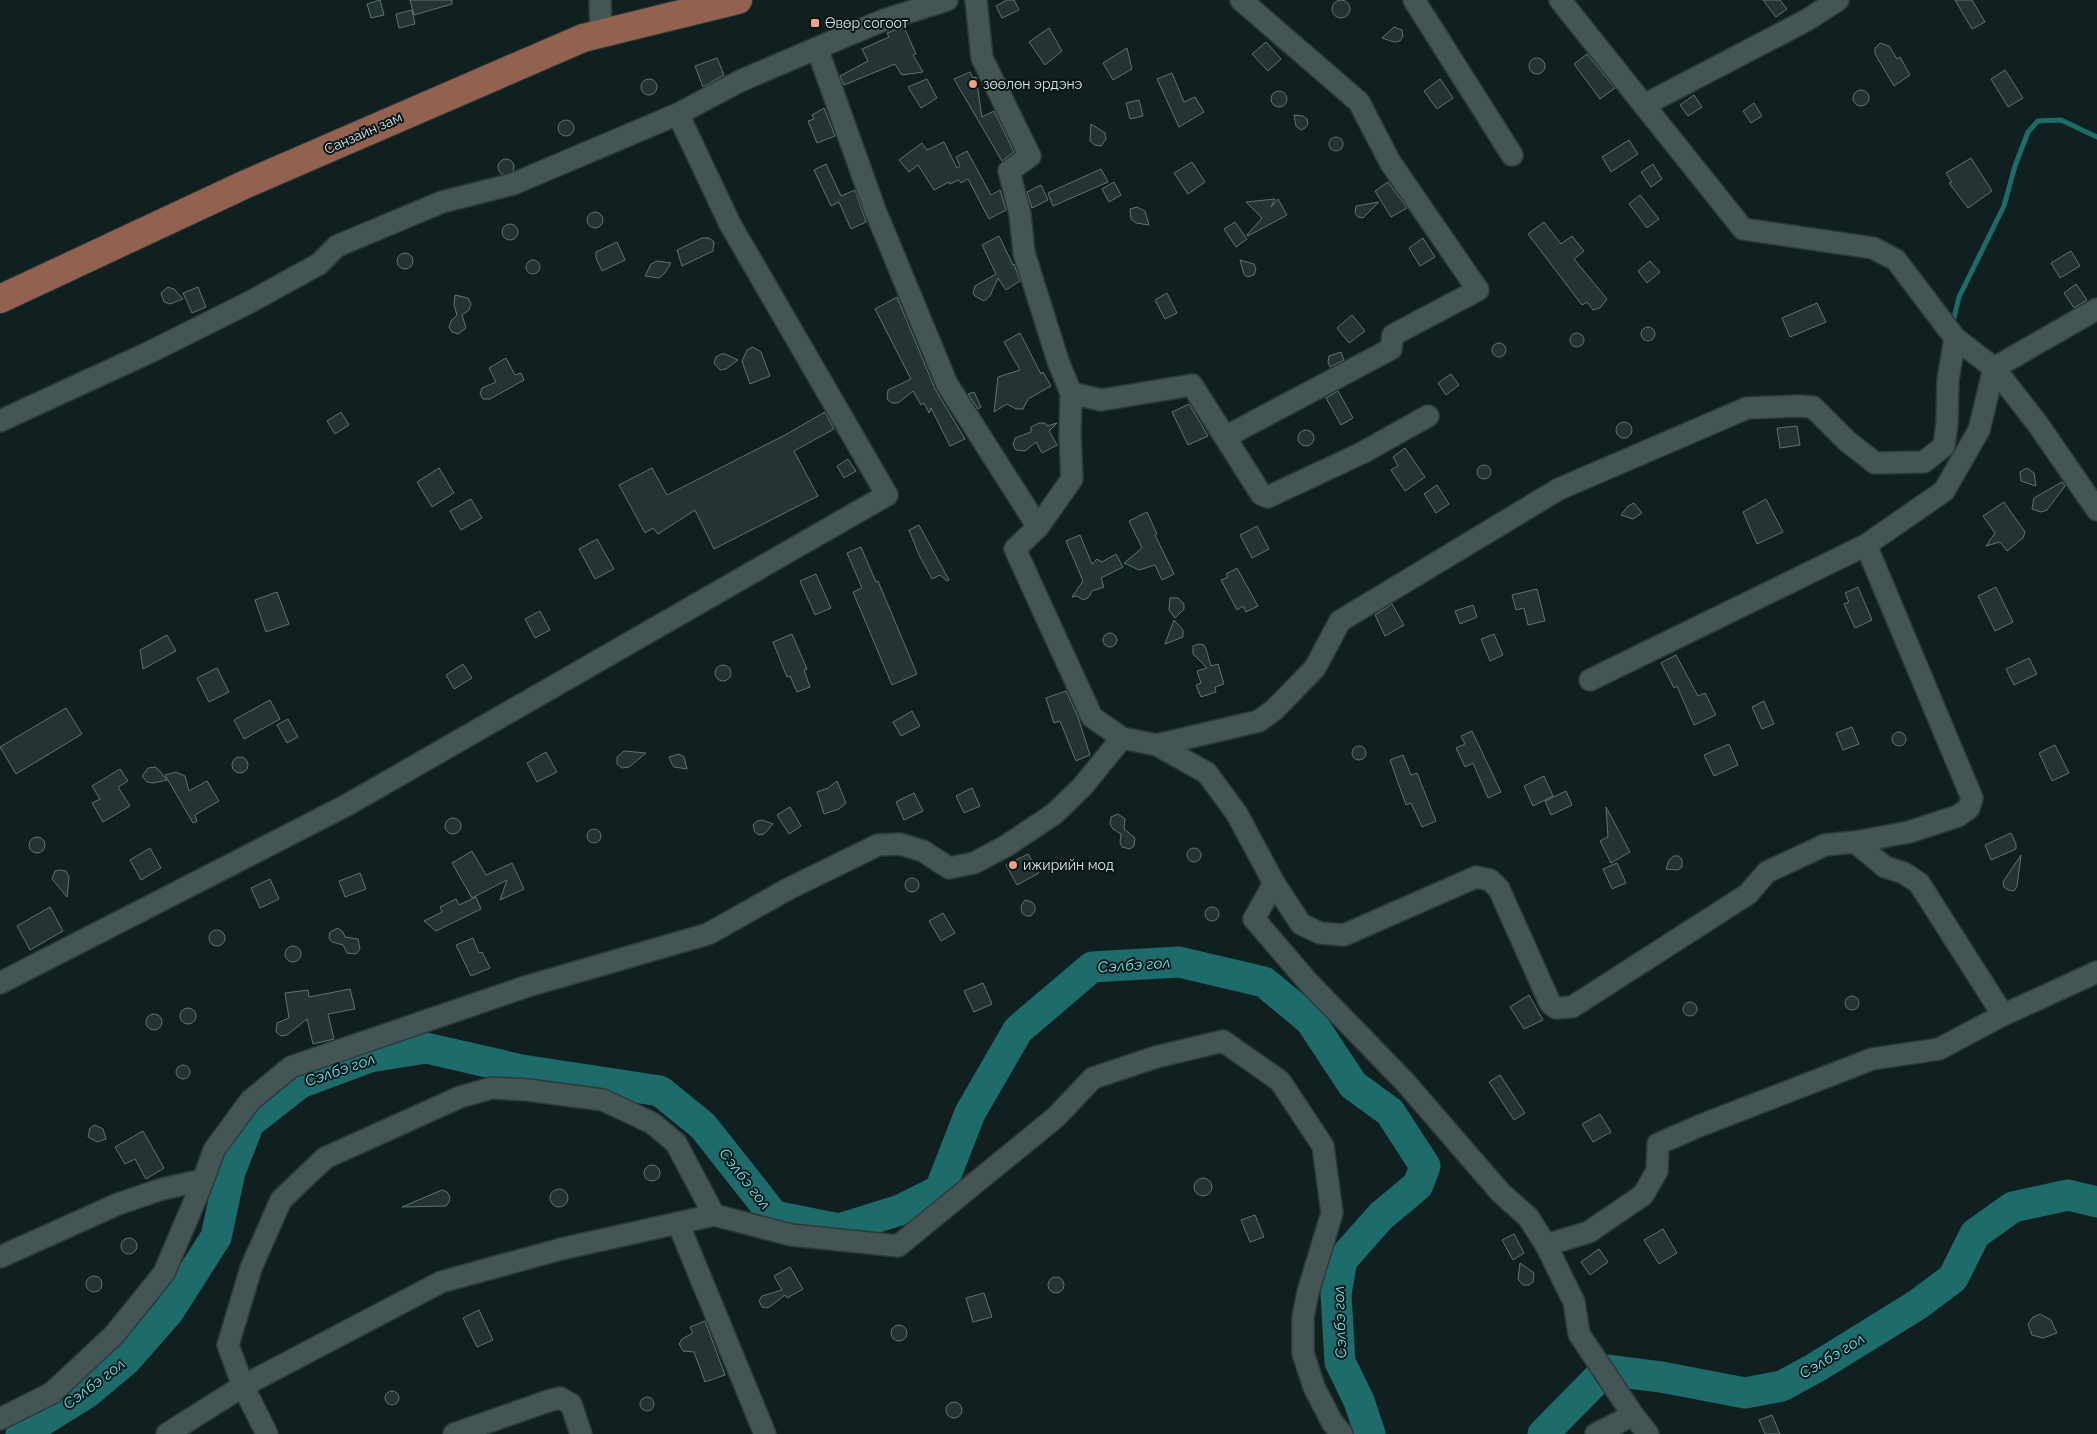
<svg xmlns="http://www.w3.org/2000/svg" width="2097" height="1434" font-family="Raleway,sans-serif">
<rect width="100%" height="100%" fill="#102020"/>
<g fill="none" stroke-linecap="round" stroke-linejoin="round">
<path stroke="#1e6b6c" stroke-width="5" d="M1953,322L1959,297L2004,206L2015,166L2028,132L2038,121L2061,120L2097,137"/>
<g stroke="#1e6b6c" stroke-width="31">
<path d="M21,1434L88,1392L126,1360L169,1311L216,1237L230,1172L249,1123L300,1083L370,1057L426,1048L522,1070L660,1091L703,1126L774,1216L839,1229L900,1210L940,1190L970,1113L1018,1030L1092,967L1179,962L1264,982L1310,1020L1353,1085L1390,1112L1425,1166L1418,1185L1381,1216L1342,1260L1336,1294L1340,1362L1359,1401L1370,1434"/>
<path d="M1543,1434L1606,1370L1661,1377L1745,1393L1782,1386L1815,1368L1917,1305L1953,1278L1975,1234L2013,1207L2068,1195L2097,1202"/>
</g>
</g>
<g fill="#243434" stroke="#607272">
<path d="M380,0L384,15L371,18L367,4Z"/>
<path d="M410,0H452V4L414,15Z"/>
<path d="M1007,0H1014L1019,10L1002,18L996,6Z"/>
<path d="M1763,0H1780L1787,9L1776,17Z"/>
<path d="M1955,0H1972L1985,22L1972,29Z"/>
<circle cx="1341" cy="9" r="9"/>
<path d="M412,10L415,24L399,28L396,14Z"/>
<path d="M904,27L916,54L913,55L923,72L902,75L895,64L844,85L840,76L868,61L862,49L889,37L887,33Z"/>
<path d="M1394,27L1402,30L1403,36L1400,41L1394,42L1382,38Z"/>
<path d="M1049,28L1062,51L1045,65L1029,42Z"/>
<path d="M1266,42L1281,59L1268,71L1252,54Z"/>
<path d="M1880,43L1889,46L1897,59L1900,57L1910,75L1894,86L1875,54V48Z"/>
<path d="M1127,48L1132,69L1113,80L1103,63Z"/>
<path d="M1587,54L1615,88L1600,99L1574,64Z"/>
<path d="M717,58L724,75L703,87L695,66Z"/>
<circle cx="1537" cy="66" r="8"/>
<path d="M2005,70L2023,98L2008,107L1991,79Z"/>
<path d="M970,72L973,78L976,77L982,117L994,111L1014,152L1002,161L954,79Z"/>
<path d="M1172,73L1184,102L1195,97L1204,112L1179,127L1157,79Z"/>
<circle cx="649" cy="87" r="8"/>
<path d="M927,79L937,98L921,108L908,87Z"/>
<path d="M1440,79L1453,98L1437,109L1424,91Z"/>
<circle cx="1861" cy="98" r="8"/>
<circle cx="1279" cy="99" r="8"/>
<path d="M1694,95L1702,107L1688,116L1680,105Z"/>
<path d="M1139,100L1143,116L1130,119L1126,103Z"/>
<path d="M1754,103L1762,116L1751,123L1743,111Z"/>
<path d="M824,108L835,136L817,143L808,121L814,119L812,115Z"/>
<path d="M1294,115L1303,116L1307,119L1308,124L1305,128L1301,130L1296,126Z"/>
<circle cx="566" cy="128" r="8"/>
<path d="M1091,124L1105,133L1106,139L1101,146L1095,145L1090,141Z"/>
<circle cx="1336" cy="144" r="7"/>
<path d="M1629,140L1638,154L1611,172L1602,157Z"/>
<path d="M944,142L957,168L960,166L956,157L967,151L991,195L1000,190L1006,210L989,219L968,179L961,183L959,180L950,184L949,182L934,190L918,165L909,172L899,160L922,143L927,150Z"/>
<path d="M1971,158L1992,191L1968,208L1949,183L1952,182L1946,173Z"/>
<circle cx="506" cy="167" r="8"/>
<path d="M1192,162L1205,182L1188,194L1174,173Z"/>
<path d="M826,164L841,196L855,190L866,222L851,229L839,202L831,206L814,170Z"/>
<path d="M1653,164L1662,179L1651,187L1641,172Z"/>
<path d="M1101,169L1108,182L1053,206L1048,193Z"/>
<path d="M1114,182L1121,195L1109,202L1102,189Z"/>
<path d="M1388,182L1407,208L1391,217L1375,191Z"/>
<path d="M1041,185L1048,200L1032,208L1027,192Z"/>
<path d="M1640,195L1659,219L1647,228L1629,204Z"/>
<path d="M1275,199L1271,207L1278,199L1287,215L1248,236L1247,235L1262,218L1246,202Z"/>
<path d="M1379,202L1363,218L1358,217L1355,213L1356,206Z"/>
<path d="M1137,207L1145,211L1149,225L1136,223L1131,219L1130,209Z"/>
<circle cx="595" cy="220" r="8"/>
<path d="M1235,222L1247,239L1236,247L1224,229Z"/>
<path d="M1544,222L1561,244L1572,236L1584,251L1574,259L1607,299L1600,308L1593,310L1587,302L1582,305L1528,234Z"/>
<circle cx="510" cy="232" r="8"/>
<path d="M999,236L1013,265L1014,264L1020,281L1006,290L998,278L990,296L984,301L975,296L973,293L975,286L996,274L982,245Z"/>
<path d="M702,238H709L714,242L713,251L682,266L677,250Z"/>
<path d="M1423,238L1435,257L1420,266L1409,248Z"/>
<path d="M617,242L625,260L602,271L596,258V252Z"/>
<path d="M2071,251L2080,266L2060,278L2051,263Z"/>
<circle cx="405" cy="261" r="8"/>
<path d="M1240,260L1254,264L1256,269L1254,275L1247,277L1244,274Z"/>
<circle cx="533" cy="267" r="7"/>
<path d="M657,261L671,263L664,274L659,278L645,276L651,264Z"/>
<path d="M1650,261L1660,272L1647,283L1638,271Z"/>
<path d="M2076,284L2087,300L2074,308L2064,293Z"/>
<path d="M168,287L174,289L183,299L170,304L164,302L161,293Z"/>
<path d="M198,287L206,307L192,313L183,293Z"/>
<path d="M1167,293L1177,313L1165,319L1155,300Z"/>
<path d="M455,295L468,298L471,304L469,310L462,315L466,328L458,334L452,332L449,327L451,321L457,315L454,305Z"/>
<path d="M897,297L935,389L965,439L950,446L931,408L929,413L924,403L921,405L913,391L898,403H892L887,399L888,390L911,379L875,309Z"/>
<path d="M1817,303L1826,322L1790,337L1782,318Z"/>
<path d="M1352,315L1365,331L1349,343L1337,328Z"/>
<circle cx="1648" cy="334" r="7"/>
<circle cx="1577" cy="340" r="7"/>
<path d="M1020,333L1041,374L1043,372L1051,386L1028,399L1023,409H1016L1007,404L994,412L998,377L1020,370L1004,342Z"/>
<circle cx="1499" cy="350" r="7"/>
<path d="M753,347L761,352L770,376L750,384L742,361L747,350Z"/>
<path d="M1341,352L1344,360L1330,367L1328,362L1329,356Z"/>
<path d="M721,354H725L738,360L726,369L720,370L714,363L716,357Z"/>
<path d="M506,358L515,375L521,373L524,380L490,399H483L480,394L482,388L496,382L489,368Z"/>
<path d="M1451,374L1459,385L1446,395L1438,383Z"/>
<path d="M1338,391L1353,418L1341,425L1326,398Z"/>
<path d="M974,392L981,407L978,409L968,394Z"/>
<path d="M1189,404L1208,436L1188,445L1172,412Z"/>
<path d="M341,412L349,425L335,434L327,421Z"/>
<path d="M825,412L834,429L794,451L818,496L714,549L695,510L658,534L653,528L645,533L619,485L652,468L667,495L785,435Z"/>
<circle cx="1624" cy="430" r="8"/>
<path d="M1039,423H1045L1047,426L1057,423L1049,431L1057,445L1042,453L1036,442L1025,451L1016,450L1013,445L1015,438L1031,432V427Z"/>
<path d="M1797,426L1800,445L1780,448L1777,428Z"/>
<circle cx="1306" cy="438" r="8"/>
<path d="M1405,448L1425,477L1405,491L1391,470L1398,466L1393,457Z"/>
<path d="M848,459L856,471L844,478L837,466Z"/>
<circle cx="1484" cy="472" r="7"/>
<path d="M439,468L454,493L432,507L417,482Z"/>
<path d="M2027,468L2034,473L2036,486L2021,481L2020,472Z"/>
<path d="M2062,482L2065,486L2047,510L2041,512L2032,509L2034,498Z"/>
<path d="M1437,485L1449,504L1436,513L1424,494Z"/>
<path d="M471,499L482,518L461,530L450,511Z"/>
<path d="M1766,499L1783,532L1757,544L1743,512Z"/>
<path d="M2004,502L2025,532L2023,538L2007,551L2000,542L1986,546L1995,533L1983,516Z"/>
<path d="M1634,503L1642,513L1633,519L1621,515L1628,506Z"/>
<path d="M1147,512L1157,534L1155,535L1174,574L1162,580L1155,565L1139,570L1124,563L1142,548L1129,521Z"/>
<path d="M919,525L949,580L947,581L940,575L932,579L919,555L909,530Z"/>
<path d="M1257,526L1269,549L1252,558L1240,535Z"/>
<path d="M1080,535L1092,564L1097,559L1102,562L1116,554L1123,567L1101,578L1104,587L1092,591L1088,598L1083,600L1077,596L1072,597L1083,581L1066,541Z"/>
<path d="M597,539L614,569L595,579L579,549Z"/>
<path d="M861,547L876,582L878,581L917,674L892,685L853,592L862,588L847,553Z"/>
<path d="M1237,568L1258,606L1246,612L1243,606L1237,610L1221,580L1228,577L1226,574Z"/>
<path d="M816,574L831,608L815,615L800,581Z"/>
<path d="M1858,587L1872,620L1855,628L1844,604L1849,602L1845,593Z"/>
<path d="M1996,587L2013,622L1995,631L1978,596Z"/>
<path d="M1537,589L1545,621L1528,625L1524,608L1516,610L1512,595Z"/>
<path d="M277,592L289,624L266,632L255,600Z"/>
<path d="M1170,598H1178L1184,604V609L1175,618L1169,610Z"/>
<path d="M1392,604L1404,625L1385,636L1375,615Z"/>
<path d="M1473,605L1477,617L1460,624L1455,611Z"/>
<path d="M540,611L550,630L535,638L525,619Z"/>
<path d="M1174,620L1183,630V637L1165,644Z"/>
<circle cx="1110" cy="640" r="7"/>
<path d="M792,634L807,669L804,670L810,687L797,692L790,676L787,677L773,642Z"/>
<path d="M1494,634L1503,655L1490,661L1481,639Z"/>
<path d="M167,635L176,651L143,669L140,650Z"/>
<path d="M1199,644L1204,645L1206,649L1211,666L1218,664L1224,684L1215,687L1216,692L1201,697L1196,685L1201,683L1197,671L1207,668L1193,654V646Z"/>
<path d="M1676,655L1698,696L1705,693L1716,715L1694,725L1677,686L1674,688L1661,663Z"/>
<path d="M2029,658L2037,674L2014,685L2006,669Z"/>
<path d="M463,664L472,678L454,689L446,675Z"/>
<circle cx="723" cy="673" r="8"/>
<path d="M217,668L229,692L209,702L197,678Z"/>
<path d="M1066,691L1078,717L1090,755L1076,761L1060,721L1054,723L1046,698Z"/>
<path d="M270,700L280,719L244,739L234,720Z"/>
<path d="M1764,701L1774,724L1762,729L1752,707Z"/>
<path d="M66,708L82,734L16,774L0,747Z"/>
<path d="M912,711L920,726L901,736L893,722Z"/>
<path d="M288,719L298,737L287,743L277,725Z"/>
<path d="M1852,727L1859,744L1843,750L1836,733Z"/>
<path d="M1472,731L1501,792L1488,798L1473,763L1465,767L1456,748L1465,744L1461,736Z"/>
<circle cx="1899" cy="739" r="7"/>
<path d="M1729,744L1738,765L1714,776L1704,755Z"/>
<path d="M2055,745L2069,773L2052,781L2039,753Z"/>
<circle cx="1359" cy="753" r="7"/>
<path d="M624,751L646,753L629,767L622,768L617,764V757Z"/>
<path d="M546,752L557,772L537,782L527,763Z"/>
<path d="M679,754L684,757L687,769L674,767L672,764L669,757Z"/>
<path d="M1403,755L1411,775L1417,773L1436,821L1422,827L1411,803L1406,805L1390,760Z"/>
<circle cx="240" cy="765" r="8"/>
<path d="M155,767L158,769L167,780L153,783L147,782L142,776L148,768Z"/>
<path d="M120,769L128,781L118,787L130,806L103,822L92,803L100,799L92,786Z"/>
<path d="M176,772L185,776L189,791L207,781L219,801L195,815L197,821L193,823L165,775Z"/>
<path d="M1544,776L1553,796L1533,806L1524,786Z"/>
<path d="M837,781L846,803L839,809L824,814L817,792L828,788Z"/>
<path d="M972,788L980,806L964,813L956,796Z"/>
<path d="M1566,791L1572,805L1551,815L1545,801Z"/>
<path d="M914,793L923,811L904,820L896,802Z"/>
<path d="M790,807L801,826L789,834L777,815Z"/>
<path d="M1606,807L1630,852L1611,863L1600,841L1608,837Z"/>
<path d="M1118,814L1125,819L1124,829L1135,838L1134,846L1130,849L1122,847L1120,842L1121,834L1113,829L1110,824L1111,817Z"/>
<circle cx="453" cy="826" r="8"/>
<path d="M762,820L773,824L764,834L759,835L755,832L753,825L757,821Z"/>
<circle cx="594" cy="836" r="7"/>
<path d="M2011,833L2016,844V849L1991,860L1985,845Z"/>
<circle cx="37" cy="845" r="8"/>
<circle cx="1194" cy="855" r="7"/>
<path d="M150,848L161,868L141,880L130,860Z"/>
<path d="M472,851L486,875L512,863L524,889L500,900L507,880L472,898L452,863Z"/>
<path d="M1028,854L1039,873L1017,885L1006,865Z"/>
<path d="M2021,855L2017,886L2014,891L2008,890L2004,887L2003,882Z"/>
<path d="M1674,856H1679L1682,860V867L1678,870L1666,869L1669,860Z"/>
<path d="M1617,863L1626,883L1612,889L1603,869Z"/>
<path d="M60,870L66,871L69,877L67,897L52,879L55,871Z"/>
<path d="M360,873L366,889L345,897L339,881Z"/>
<circle cx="912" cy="885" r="7"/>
<path d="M270,879L279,899L260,908L251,888Z"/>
<path d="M476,897L481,909L436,931L424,921L442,912L440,907L456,899L459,905Z"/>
<path d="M1025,900L1032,902L1035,906V911L1031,916H1026L1022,913L1021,906Z"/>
<circle cx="1212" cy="914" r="7"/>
<path d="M50,907L63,931L30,950L17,926Z"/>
<path d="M943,913L955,933L941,941L929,921Z"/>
<path d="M338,928L343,932L345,937L358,939L360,949L356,954L347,953L343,945L332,942L329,938L330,932Z"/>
<circle cx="217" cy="938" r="8"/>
<path d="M473,938L479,953L482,952L490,968L471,976L456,945Z"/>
<circle cx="293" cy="954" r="8"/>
<path d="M983,983L992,1004L974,1012L964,991Z"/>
<path d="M350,989L355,1009L328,1014L334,1039L313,1044L307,1019L287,1035L281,1036L276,1032L277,1023L289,1018L285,993L308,990L309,997Z"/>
<path d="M1529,995L1543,1020L1524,1029L1510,1007Z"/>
<circle cx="1852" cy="1003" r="7"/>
<circle cx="1690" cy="1009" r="7"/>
<circle cx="188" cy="1016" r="8"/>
<circle cx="154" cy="1022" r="8"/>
<circle cx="183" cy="1072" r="7"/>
<path d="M1500,1075L1525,1113L1514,1120L1489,1082Z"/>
<path d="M1600,1114L1611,1132L1593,1142L1582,1124Z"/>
<path d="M95,1125L103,1129L106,1139L97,1142L88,1137L90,1128Z"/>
<path d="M143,1131L164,1168L146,1179L135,1159L125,1164L115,1147Z"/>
<circle cx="652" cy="1173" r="8"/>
<circle cx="1203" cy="1187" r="9"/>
<circle cx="559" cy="1198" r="9"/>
<path d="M442,1190L447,1192L450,1197L449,1202L446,1206L402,1207Z"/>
<path d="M1255,1215L1264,1237L1250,1242L1241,1220Z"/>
<path d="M1663,1229L1677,1253L1659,1264L1644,1240Z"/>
<path d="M1514,1234L1524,1253L1513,1260L1502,1240Z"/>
<circle cx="129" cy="1246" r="8"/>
<path d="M1599,1249L1608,1262L1590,1275L1581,1262Z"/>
<path d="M1520,1263L1534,1273L1533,1282L1529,1285H1523L1518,1279Z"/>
<path d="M790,1267L803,1289L787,1298L785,1295L768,1308L762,1307L759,1301L762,1296L782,1290L774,1276Z"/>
<circle cx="94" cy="1284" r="8"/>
<circle cx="1056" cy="1285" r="8"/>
<path d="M984,1293L992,1317L973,1322L966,1298Z"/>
<path d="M479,1310L493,1340L477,1347L463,1318Z"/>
<path d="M2040,1314L2051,1320L2057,1333L2043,1338L2032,1335L2028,1324L2033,1317Z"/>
<path d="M705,1321L725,1375L705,1382L694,1352L683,1351L679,1344L682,1339L693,1333L690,1327Z"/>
<circle cx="899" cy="1333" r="8"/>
<circle cx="392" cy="1398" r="7"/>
<circle cx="647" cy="1404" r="7"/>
<circle cx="954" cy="1410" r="8"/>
<path d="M1772,1415L1780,1434H1765L1759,1420Z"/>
</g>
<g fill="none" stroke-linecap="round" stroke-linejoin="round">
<g stroke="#30393a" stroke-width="24">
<g id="minor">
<path d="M600,0L601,34"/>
<path d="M1414,0L1512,155"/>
<path d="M1560,0L1743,229L1873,248L1896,260L1955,338L1994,368L2037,423L2097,510"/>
<path d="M817,48L875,210L947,384L1038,527"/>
<path d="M1644,105L1807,20L1838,0"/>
<path d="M1071,393L1101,400L1192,385L1261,494L1268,497L1362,453L1428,416"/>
<path d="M0,421L150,352L248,303L319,264L337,246L442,202L513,184L678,114L740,81L817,48L884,20L947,0"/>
<path d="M1225,437L1391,349L1393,335L1478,290L1390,162L1359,102L1241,0"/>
<path d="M1590,680L1866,545L1944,491L1979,430L1994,368L2097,309"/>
<path d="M1122,738L1157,745L1207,773L1237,814L1274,883L1301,924L1320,933L1344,935L1476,877L1490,880L1499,889L1550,1003L1556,1008L1572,1007L1748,894L1767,872L1825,845L1855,842L1909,832L1958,816L1969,808L1972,798L1866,545"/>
<path d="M1157,745L1259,721L1274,710L1315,668L1340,621L1559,489L1747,408L1799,406L1813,407L1847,441L1875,463L1924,462L1944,446L1947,422L1948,380L1955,338"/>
<path d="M1855,842L1885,867L1904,873L1919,883L2003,1015"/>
<path d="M1274,883L1254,919L1309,983L1405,1082L1501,1193L1528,1217L1546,1245L1574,1302L1579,1334L1633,1415L1648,1434"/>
<path d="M0,983L347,805L887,495L730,224L678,114"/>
<path d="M678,1223L765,1434"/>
<path d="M1546,1245L1589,1232L1643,1195L1657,1171L1658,1144L1699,1126L1872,1059L1939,1049L2003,1015L2097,972"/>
<path d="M0,1257L118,1204L162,1189L203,1180"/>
<path d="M0,1419L52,1393L114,1335L164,1273L201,1186L214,1150L250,1101L291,1067L528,986L708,934L788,889L878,845L900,844L923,851L949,868L974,863L1006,846L1054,814L1082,787L1122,738L1092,717L1015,549L1038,527L1072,479L1070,435L1071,393L1058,361L1024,253L1020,214L1009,171L1030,156L982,58L976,0"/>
<path d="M167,1434L243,1386L441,1282L561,1249L714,1215L791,1235L898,1246L1056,1117L1093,1078L1156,1057L1223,1041L1280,1081L1323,1146L1332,1213L1308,1292L1303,1317V1353L1314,1387L1332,1422L1342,1434"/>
<path d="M267,1434L243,1386L228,1345L251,1268L281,1200L325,1158L460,1097L492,1088L528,1090L603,1100L652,1123L676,1143L714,1215"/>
<path d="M454,1434L548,1401L560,1398L571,1404L581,1434"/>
<path d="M1596,1434L1633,1415"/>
</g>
</g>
<g stroke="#30393a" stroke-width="30">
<path id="major" d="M0,299L246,184L583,38L738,0"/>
</g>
<use href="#minor" stroke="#455" stroke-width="21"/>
<use href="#major" stroke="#936150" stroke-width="28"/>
</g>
<g fill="#f39f85" stroke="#071617" stroke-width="2">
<rect x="810" y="18" width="10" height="10" rx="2.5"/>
<circle cx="973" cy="84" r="5"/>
<circle cx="1013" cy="865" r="5"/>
</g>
<g text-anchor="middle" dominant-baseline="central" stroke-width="4" stroke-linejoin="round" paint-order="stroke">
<g font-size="14" fill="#dbe5e5" stroke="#071617" text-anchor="start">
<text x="825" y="23">Өвөр согоот</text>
<text x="983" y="84">зөөлөн эрдэнэ</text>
<text x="1023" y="865">ижирийн мод</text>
</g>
<g font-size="14" fill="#dbe5e5" stroke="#071617">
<text transform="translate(363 133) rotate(-24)">Санзайн зам</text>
</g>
<g font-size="15" font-style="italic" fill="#61eef0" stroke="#071617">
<text transform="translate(1134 965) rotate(-4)">Сэлбэ гол</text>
<text transform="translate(340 1070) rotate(-19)">Сэлбэ гол</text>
<text transform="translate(745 1179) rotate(52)">Сэлбэ гол</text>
<text transform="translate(1340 1322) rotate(-92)">Сэлбэ гол</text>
<text transform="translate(1832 1356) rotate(-31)">Сэлбэ гол</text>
<text transform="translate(94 1384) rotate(-37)">Сэлбэ гол</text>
</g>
</g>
</svg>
